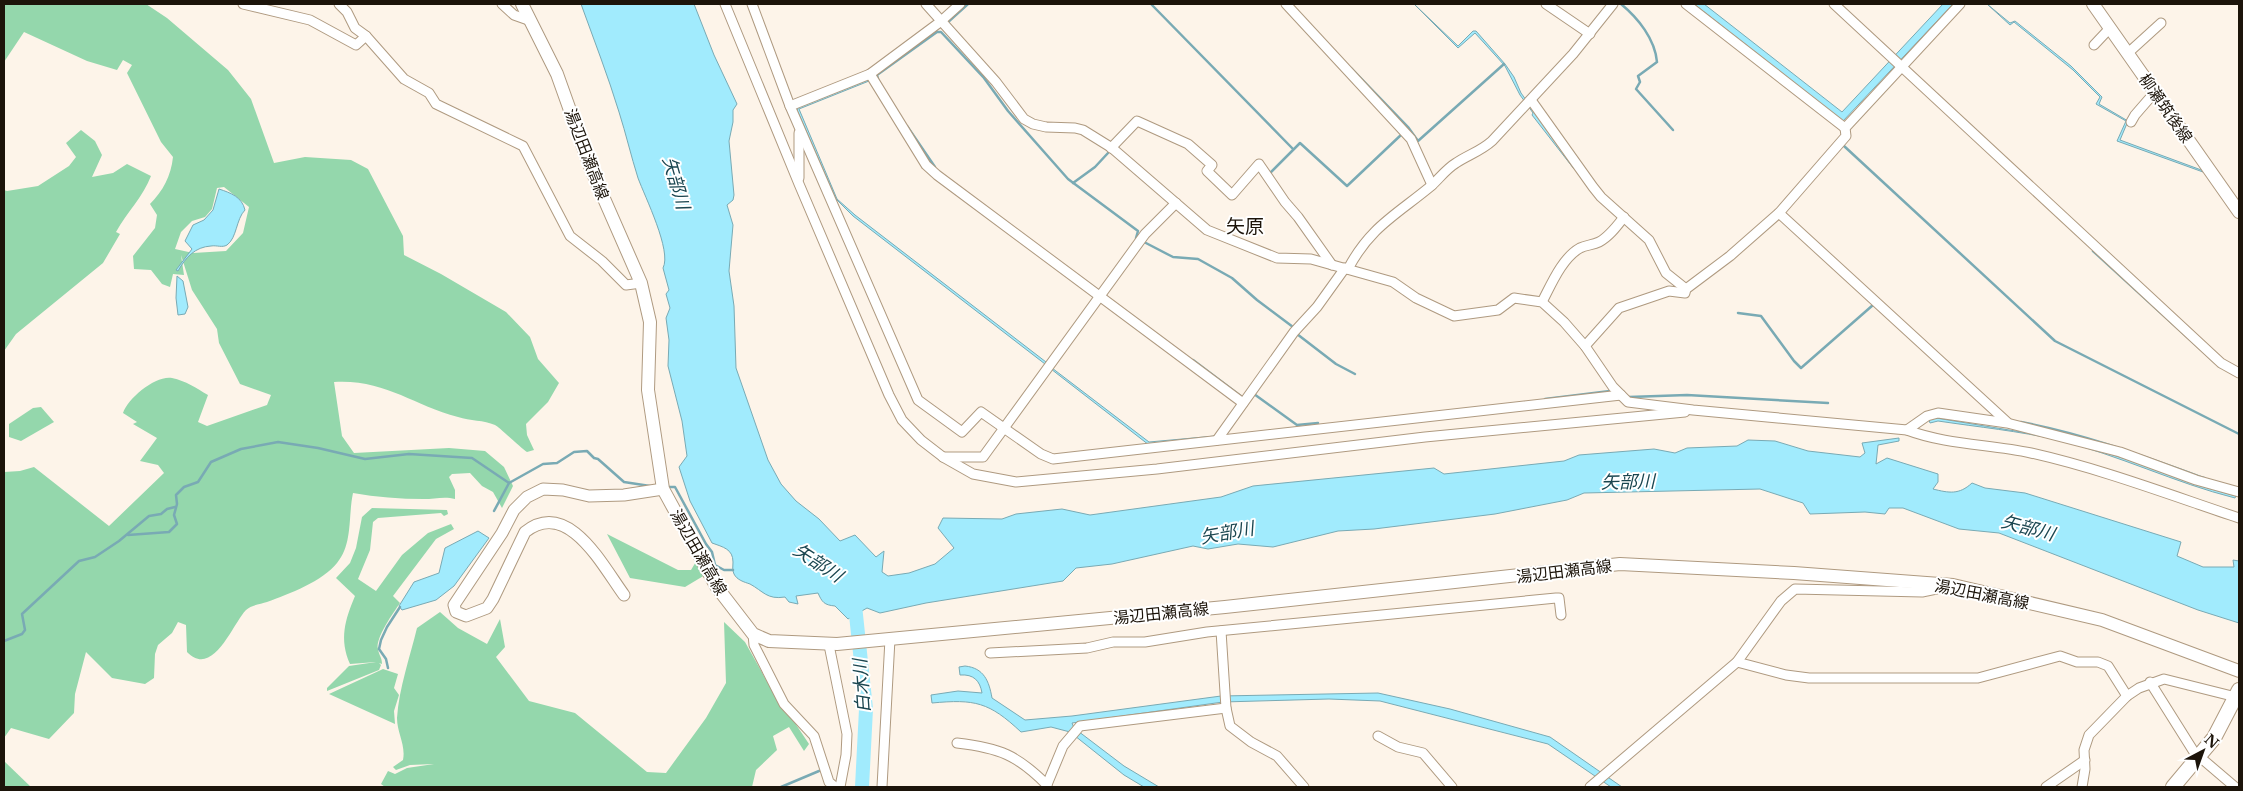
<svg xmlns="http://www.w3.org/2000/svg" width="2243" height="791" font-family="'Libre Baskerville','Noto Sans JP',serif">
<rect width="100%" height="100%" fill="#fdf4e9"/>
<g fill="#94d7ac" fill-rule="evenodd">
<path d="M4,4H146L167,18L228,70L251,99L274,163L305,157L351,160L368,169L403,236L404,255L441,274L506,312L530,337L538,359L559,383L548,402L526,424L527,435L534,450L527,452C521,448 498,426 495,425C484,420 470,421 458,417C412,405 385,379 334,382L342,436L354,453L449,448L485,451L504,467L513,486L502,508L493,492L482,486L470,473L452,474L449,477L455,490V499C445,496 434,499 424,499C400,499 376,497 353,493C348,516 353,544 337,563C323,581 289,594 267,602C261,604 251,605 246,610C233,623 213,679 187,652L186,625L178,622L172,633L158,645L155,654L154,678L145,684L112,678L86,652L75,694L74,713L49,739L11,728L4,738V472L20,471L34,467L109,526L164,473L158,465L140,461L157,438L133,424L137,422L123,413C128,398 156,375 172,378C186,381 196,388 208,395L198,422L207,426L267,405L271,395L240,384L219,343L217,329L192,290L181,255L184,275L173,274L170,287L162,284L151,270L134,269L133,256L155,228L157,215L150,204C163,191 171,176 173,157L161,142L127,73L132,65L123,60L117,70L87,61L24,32L4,62ZM224,187L249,207L243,233L226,251L193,253L175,249L181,232L192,221L205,217L212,209L217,188Z"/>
<path d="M81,130L95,141L102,155L92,177L113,173L127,164L151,176C143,197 127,212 116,232L120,234L103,263L16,334L4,351V190L7,191L38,186L69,166L76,157L66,143Z"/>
<path d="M41,407L54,422L21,441L9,437V424L33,408Z"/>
<path d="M372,508L447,510L448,514L444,516L441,513L378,518L373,522L370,550L358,579L376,591L402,555L428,533L451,524L454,529L436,539L393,596L400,603C394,612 375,638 378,649C379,656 382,657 382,664L379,663L381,665L379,670L327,691V688L349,666L376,662L350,664C339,639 345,620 355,596L336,578L350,563L356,548L362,517Z"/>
<path d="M607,534L678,570H691L697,560L705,575L685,587L630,578Z"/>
<path d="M440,612L458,628L487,644L500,619L505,647L496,657L529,701L575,713L647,772L666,773L706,718L726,683L724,622L745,642L779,703L795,723L809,744L804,751L789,727L773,736L777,750L756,770L752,787H385L381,784L388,771L395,774L407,768L434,764L410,765L396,770L393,767L403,760C406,745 397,733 397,718C399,688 410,657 417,628Z"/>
<path d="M383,669L398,674L394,688L399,695L394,711L395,724L329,694Z"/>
<path d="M4,761L31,787H4Z"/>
</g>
<g fill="#a1ebfd" stroke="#79aab4">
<path d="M581,4H694L714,55L737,104L733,110V122L729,141L734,195L733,200L727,205L733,225L729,271L734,306L736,368L768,460L781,484L796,501L819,519L840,541L855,535L876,557L884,551L882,572L888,576L909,573L935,564L954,548L938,528L943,518L1002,519L1016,514L1062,509L1090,515L1221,497L1253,486L1434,468L1444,474L1564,461L1579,455L1654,449L1675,453L1687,448L1737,446L1748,440L1775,441L1808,451L1860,457L1865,453L1862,443L1899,438V441L1878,445L1876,464L1887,458L1938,474V482L1933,489C1949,493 1959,495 1972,483L1985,488L2025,493L2181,542L2177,556L2203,567H2234L2233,560L2239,561V623L2198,610L1999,533L1959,529L1903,508H1889L1885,514L1865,512L1810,514L1803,503L1760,489L1584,493L1567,500L1495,514L1374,529L1338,531L1273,547L1238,544L1208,549L1193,546L1112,564L1076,568L1063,581L926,603L880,613L867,608L848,619L835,606C824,605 822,602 818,593L796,596L798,604L789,602L785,597C767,600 763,591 750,584C744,582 737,580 734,574C732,570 733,566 733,562C733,549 723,547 712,543L690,501L679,467L687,456L682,421L668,366L669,340L666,318L670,308L666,294L669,290L663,268C672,251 645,197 638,178C631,156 626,134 619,112C608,76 594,40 581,4Z"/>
<path d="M1414,4L1458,46L1473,31H1476L1505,64L1514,77L1521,93L1575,167L1574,169L1532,115L1533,113L1520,95L1505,66L1475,33L1458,48Z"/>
<path d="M1694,4H1704L1842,112L1943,4H1953L1843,121Z"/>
<path d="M1987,4L2010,23L2015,21L2071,66L2102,97L2099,104L2128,121L2120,140L2204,171L2203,172L2117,141L2126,121L2096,104L2100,97L2073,70L2014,22L2010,25Z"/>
<path d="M868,80L869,81L799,109L837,199L855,215L1046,362L1045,364L853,216L836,199L797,110L799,107Z"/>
<path d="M219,189C231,193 242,197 245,210C236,219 237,238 227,245C222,248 217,245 211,246C195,247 186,257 178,271L176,270L192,249L185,241L193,225L204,220L213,210Z"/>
<path d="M177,276L183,281L188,307L185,314L178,315L176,298Z"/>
<path d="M1052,368L1149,442L1215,436V437L1149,445L1051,369Z"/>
<path d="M1936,418L2058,438L2126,459L2191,483L2236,496L2235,498C2175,483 2119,455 2058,440C2019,431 1978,427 1938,421L1930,423L1929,420Z"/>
<path d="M478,531L489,538L454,586L436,600L402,610L399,606L414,582L439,573L445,548Z"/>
<path d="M965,666C984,668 989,681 992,698L1025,720L1072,716L1221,696L1378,693L1450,709L1550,737L1622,787H1611L1548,744L1380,701L1329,699L1223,702L1072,723L1074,728L1124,766L1159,787H1144L1124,775L1070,732L1051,727L1021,732C989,702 975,699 932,703L931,695L958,691L982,693C980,681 974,674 960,675L959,667Z"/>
</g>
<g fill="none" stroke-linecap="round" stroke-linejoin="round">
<g stroke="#79aab4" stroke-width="2.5">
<path d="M1151,4L1293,149"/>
<path d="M1621,4C1638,18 1655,39 1657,62L1638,76L1640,82L1636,89L1673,130"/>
<path d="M947,23L968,4"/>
<path d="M1351,68L1408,127L1418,141L1504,64"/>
<path d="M878,79L877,75L937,32H941L984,78L1008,111L1068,179L1138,231L1136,238"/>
<path d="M907,126L935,167"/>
<path d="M1844,146L2055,341L2239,434"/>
<path d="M1270,173L1300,143L1347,186L1402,134"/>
<path d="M1073,183L1095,167L1108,153"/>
<path d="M1144,242L1173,257L1198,259L1232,278L1257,300L1293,327"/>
<path d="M2093,251L2220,367"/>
<path d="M1738,313L1761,316L1794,361L1801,368L1873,305"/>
<path d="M1297,334L1336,364L1355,374"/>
<path d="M1193,360L1242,397"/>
<path d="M1254,394L1297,425L1318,423"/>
<path d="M1629,397L1687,395L1828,403"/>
<path d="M1545,399L1610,391"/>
<path d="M2021,422C2085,434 2143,456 2204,478"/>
<path d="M668,487H675L706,544L712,552L715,565L724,570H733"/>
<path d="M494,511L509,483"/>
<path d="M128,535L169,532L177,524L174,515L177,504L176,495L184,487L198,482L211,462L241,449L278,442L318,448L365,459L409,454L472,458L509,483L543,464L557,463L574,452L587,451L594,458L598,459L624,482L650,486"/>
<path d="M4,641L22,634L25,630L22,614L79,561L95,557L119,541L149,516L161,514L167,509L175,507"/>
<path d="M388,668L386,659L379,649L381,640L387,627L400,607"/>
<path d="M781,787L819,771"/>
</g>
<path stroke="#a1ebfd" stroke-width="14" d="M854,596L866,709L862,787"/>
<g stroke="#af9a80" stroke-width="11">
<g id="minor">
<path d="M243,4L310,20L356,45L366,36"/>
<path d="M339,4L347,12L355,28L366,36L404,79L429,93L436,104L523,146L570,236L602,261L626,285L641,283"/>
<path d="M502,4L514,15L531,21"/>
<path d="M725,4L799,184L889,395L902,420L921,440L943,457L973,474L1016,482L1157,469L1425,437L1685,412"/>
<path d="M752,4L790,106"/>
<path d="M926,4L996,82L1024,119L1033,124L1046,127L1075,128L1083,130L1112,148L1207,230L1277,258L1311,259L1393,282L1416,298L1454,316L1498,310L1514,298L1542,302L1564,322L1585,346L1613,387L1628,402L1693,410L1907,430C1947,445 1989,444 2031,453C2102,469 2170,495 2239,518"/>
<path d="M960,4L940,22L870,74L790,106L918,400L962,432L981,412L1041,454L1053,459L1621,395"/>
<path d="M1286,4L1411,139L1432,185"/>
<path d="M1546,4L1590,34"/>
<path d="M1686,4L1845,128"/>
<path d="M1834,4L2221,363L2239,373"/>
<path d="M2094,45L2110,28"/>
<path d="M2128,53L2161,23"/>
<path d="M870,74L926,165L937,175L1243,403"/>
<path d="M1531,100L1593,187L1601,197L1649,240L1666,273L1686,289"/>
<path d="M2131,122L2135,115L2155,92"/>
<path d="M1111,148L1137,121L1188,144L1212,165L1207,171L1232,195L1259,164L1285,202L1298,217L1332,265"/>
<path d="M799,178V133"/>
<path d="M1779,213L2007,422"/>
<path d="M1348,269C1370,227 1396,215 1431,186C1439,179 1446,169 1456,163C1468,155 1481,151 1492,141L1573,54L1613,4"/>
<path d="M1542,302C1551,285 1562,258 1580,248C1586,245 1593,245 1599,242C1609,237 1617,226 1624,217"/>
<path d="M1585,346L1619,308L1669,291L1685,293L1686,289L1730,256L1779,213L1846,136L1845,128L1960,4"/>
<path d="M1907,430L1927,416L1938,413L2007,423L2120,452L2196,480L2239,492"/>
<path d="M1217,440L1294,332L1317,307L1345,268"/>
<path d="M943,457H983L1145,234L1176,203"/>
<path d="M1221,631L1226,708L1230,726L1251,742L1277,756L1304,787"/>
<path d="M753,634L754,645L784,704L814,736L829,782L835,787"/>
<path d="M829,645L847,734L846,755L840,787"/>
<path d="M990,653L1087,648L1113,642H1145L1207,632L1556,598H1559L1561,615"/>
<path d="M1737,662L1786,675L1809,678H1978L2060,656L2077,662H2098L2108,666L2127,696"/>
<path d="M2150,682L2194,752L2235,787"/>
<path d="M1378,736L1398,747L1423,753L1452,787"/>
<path d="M957,743C1000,748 1017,755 1047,785"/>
<path d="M882,787L890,639"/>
<path d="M1046,787L1063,746L1080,726L1226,708"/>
<path d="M1590,787L1737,662L1781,601L1795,589L1922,592L1946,587"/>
<path d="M2046,787L2085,760"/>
<path d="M2082,787L2085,769L2084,750L2089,735L2127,696L2139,688L2164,679L2236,697"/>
</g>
</g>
<g stroke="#af9a80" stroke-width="13">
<path id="tertiary" d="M624,595C602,565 568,498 525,532L493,599L487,608L466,616L456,612L454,605L502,533L514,510L527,497L543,489L563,490L589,496L624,495L663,489"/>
</g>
<g stroke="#af9a80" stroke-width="14">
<g id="secondary">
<path d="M522,4L557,74L591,169L641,283L650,322L648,390L663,489L716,586L753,634L769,641L837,644L1225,607L1620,564L1794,573L1953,585L2102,620L2239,671"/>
<path d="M2093,4L2239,212"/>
</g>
</g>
<g stroke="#af9a80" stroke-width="16">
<path id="primary" d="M2173,787L2214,738L2239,690"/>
</g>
<use href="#minor" stroke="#fff" stroke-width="9"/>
<use href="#tertiary" stroke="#fff" stroke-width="11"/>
<use href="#secondary" stroke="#fff" stroke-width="12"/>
<use href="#primary" stroke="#fff" stroke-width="14"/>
</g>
<g text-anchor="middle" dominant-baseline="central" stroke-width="4" stroke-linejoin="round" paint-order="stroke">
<g font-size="16" fill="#1c140a" stroke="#fff">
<text transform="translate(2166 108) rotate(55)">柳瀬筑後線</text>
<text transform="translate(587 154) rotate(69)">湯辺田瀬高線</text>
<text transform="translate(699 552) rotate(60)">湯辺田瀬高線</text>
<text transform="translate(1564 571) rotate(-7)">湯辺田瀬高線</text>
<text transform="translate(1982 594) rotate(11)">湯辺田瀬高線</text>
<text transform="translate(1161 613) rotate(-6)">湯辺田瀬高線</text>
</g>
<g font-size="18" font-style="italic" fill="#1a4650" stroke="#fff">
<text transform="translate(676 183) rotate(74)">矢部川</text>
<text transform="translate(1628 482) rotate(-1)">矢部川</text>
<text transform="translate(2028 528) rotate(15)">矢部川</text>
<text transform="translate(1227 533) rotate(-10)">矢部川</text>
<text transform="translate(818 563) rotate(33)">矢部川</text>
<text transform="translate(862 686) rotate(-94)">白木川</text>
</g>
<g font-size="19" fill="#1c140a" stroke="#fff">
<text x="1245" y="226">矢原</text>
</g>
</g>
<rect width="2243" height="791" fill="none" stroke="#1c140a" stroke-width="10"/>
<g transform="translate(2203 751) rotate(41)" stroke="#ffffff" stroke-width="4" paint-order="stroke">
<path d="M0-4L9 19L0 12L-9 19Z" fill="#1c140a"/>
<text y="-8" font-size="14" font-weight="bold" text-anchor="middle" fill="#1c140a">N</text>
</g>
</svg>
